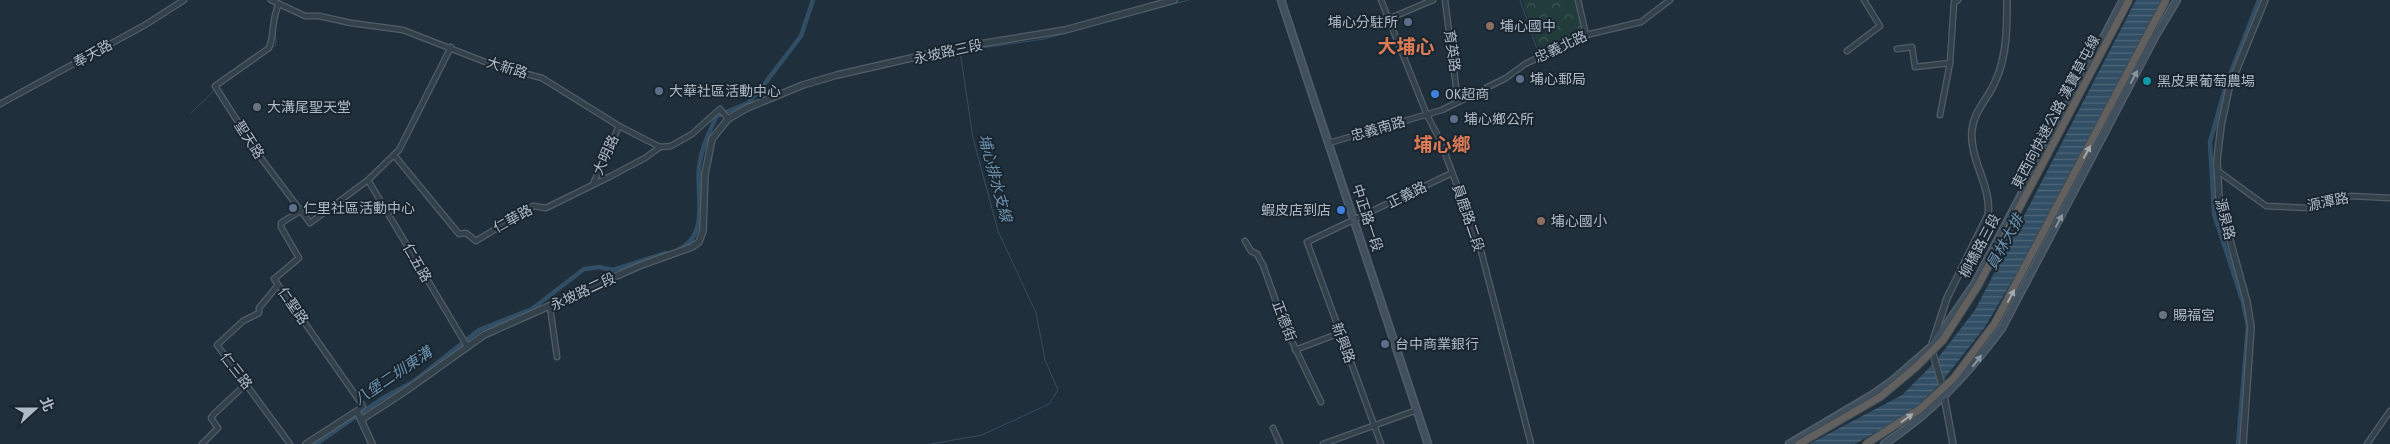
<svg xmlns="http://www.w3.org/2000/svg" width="2390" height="444" font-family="'Fira Sans Condensed','Noto Sans TC',sans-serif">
<defs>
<pattern id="park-crowns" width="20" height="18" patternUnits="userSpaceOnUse" patternTransform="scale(1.25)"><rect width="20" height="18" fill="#213c3b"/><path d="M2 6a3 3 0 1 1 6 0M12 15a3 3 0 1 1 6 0" fill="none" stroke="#3f5656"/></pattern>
<pattern id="water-rules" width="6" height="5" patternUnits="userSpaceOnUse" patternTransform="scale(1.25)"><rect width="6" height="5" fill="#324e64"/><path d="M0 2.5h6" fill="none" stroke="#4d6679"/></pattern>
</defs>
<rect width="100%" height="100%" fill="#1f2f3b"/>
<path fill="url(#park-crowns)" d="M1522,0H1576L1582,32L1539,50Z"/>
<path fill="url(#water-rules)" d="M2136,0H2162L2054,210L1985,327L1940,384L1910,413L1855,444H1809L1902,395L1934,363L1975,310Z"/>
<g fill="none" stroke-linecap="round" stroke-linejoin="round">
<g stroke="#324e64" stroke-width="1">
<path d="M1520,0L1538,52"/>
<path d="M271,48L276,45L275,25"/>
<path d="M219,87L260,57"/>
<path d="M191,113L216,89"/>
<path d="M931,444L982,435L1049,404L1058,390L1045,360L1036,313L998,231L973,138L960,51L1044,39L1189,0"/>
</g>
<g stroke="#324e64" stroke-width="4.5">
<path d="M678,250C710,235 696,196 699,168C701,149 708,133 717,116L748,103L763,86L801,36L813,0"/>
<path d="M316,444L383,398L413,382L479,330L532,309L584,269L599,267L613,270L666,253"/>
<path d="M2238,444L2248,326L2243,302L2214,214L2210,142L2226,85L2259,0"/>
</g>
<g stroke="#515e68" stroke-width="7">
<g id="minor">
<path d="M271,0L305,16H319L351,23L403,30L493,65L542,78L619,126L660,147L671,146L692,134L720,109L728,119"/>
<path d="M1381,0L1427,115L1440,140L1480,247L1531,444"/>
<path d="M1445,0L1458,102"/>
<path d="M1578,0L1586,35"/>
<path d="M279,4C271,19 275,33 269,48L215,86L261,158L310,223L368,180L399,150L451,47"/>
<path d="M1388,19L1433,0"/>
<path d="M1897,49L1912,47L1915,67L1950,63"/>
<path d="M1847,51L1880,26L1864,0"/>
<path d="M0,104L145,25L184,0"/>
<path d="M1940,115L1950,63L1954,2L1958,0"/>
<path d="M1329,143L1442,110L1506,78L1525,64L1586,35L1641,22L1670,0"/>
<path d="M394,155L459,234L466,233L476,241L533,206L546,208L611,176L645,158L660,147"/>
<path d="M2218,171L2266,206L2309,208L2351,196L2390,198"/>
<path d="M368,180L467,346"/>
<path d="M593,184L619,126"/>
<path d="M300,211L281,223V227L299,258L274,279L363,406L357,411"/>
<path d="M1245,241L1251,251L1257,254L1263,265L1285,327L1321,402"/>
<path d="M278,285L259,308V313L243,321L217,345L290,444"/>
<path d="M550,307L557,357"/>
<path d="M1295,350L1340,333"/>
<path d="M1273,428L1280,444"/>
<path d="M202,444L218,428L211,418L213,415L247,383"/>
<path d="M1323,444L1417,410"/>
<path d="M1381,444L1307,242L1452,173"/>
<path d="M2367,444L2390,411"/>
</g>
</g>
<g stroke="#515e68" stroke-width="8">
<g id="tertiary">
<path d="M361,420L404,392L484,335L639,266L692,247L699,242L703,231L705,174L712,139L728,119L747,108L803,85L837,75L955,48L1065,30L1174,0"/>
<path d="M306,444L357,411L372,444"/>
<path d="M1953,444L1942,385L1931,347L1947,298L1988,215C1992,186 1969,160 1972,130C1974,110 1988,99 1995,82C2007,57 2007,27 2007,0"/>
<path d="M2243,444L2251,327L2247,302L2219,200L2217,160L2221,126L2229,88L2265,0"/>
</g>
</g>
<g stroke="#515e68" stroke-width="9">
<g id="secondary">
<path d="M1281,0L1428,444"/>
<path d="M1789,444L1872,395L1892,381L1931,347L1975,283L2123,0"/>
<path d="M1884,444C1932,413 1968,374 2002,328L2156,35L2177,0"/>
</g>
</g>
<use href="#minor" stroke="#33414b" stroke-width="4.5"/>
<use href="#tertiary" stroke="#33414b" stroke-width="5.5"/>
<use href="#secondary" stroke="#41505e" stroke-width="6"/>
<g stroke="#3e4b55" stroke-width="9" stroke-linecap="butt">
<g id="trunk-bridge">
<path d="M1799,444L1880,397L1915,368L1943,340L1979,284L2129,0"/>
<path d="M1866,444L1920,409L1954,378L1995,323L2166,0"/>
</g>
</g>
<use href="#trunk-bridge" stroke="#61605e" stroke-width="7"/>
</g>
<defs><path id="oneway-solid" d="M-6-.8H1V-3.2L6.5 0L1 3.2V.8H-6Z" transform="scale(1.25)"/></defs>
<g fill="#8896a2">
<use href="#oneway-solid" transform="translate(2134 77) rotate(-62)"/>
<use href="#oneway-solid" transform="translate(2059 221) rotate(-62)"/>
<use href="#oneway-solid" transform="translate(1977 361) rotate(-52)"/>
</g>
<g fill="#9fa9b2">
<use href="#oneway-solid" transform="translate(2087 152) rotate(-62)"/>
<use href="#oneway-solid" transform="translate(2011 296) rotate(-62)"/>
<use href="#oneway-solid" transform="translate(1907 418) rotate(-36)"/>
</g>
<g fill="#5c6f8a" stroke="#19252f" stroke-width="2">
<circle cx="1408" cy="22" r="5"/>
<circle cx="1520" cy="79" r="5"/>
<circle cx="659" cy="91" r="5"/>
<circle cx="1454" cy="119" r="5"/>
<circle cx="293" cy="208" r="5"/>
<circle cx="1385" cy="344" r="5"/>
</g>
<g fill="#8d6e63" stroke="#19252f" stroke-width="2">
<circle cx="1490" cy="26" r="5"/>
<circle cx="1541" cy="221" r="5"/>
</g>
<circle fill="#0f9aa8" stroke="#19252f" stroke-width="2" cx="2147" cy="81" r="5"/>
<g fill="#3f7fe0" stroke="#19252f" stroke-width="2">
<circle cx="1435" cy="94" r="5"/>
<circle cx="1341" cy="210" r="5"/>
</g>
<g fill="#6b7280" stroke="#19252f" stroke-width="2">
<circle cx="257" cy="107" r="5"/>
<circle cx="2163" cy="315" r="5"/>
</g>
<g text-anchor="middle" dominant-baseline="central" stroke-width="4" stroke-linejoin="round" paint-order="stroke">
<g font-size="14" fill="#aebbc7" stroke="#19252f" text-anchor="start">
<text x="1398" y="22" text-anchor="end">埔心分駐所</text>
<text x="1500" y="26">埔心國中</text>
<text x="1530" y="79">埔心郵局</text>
<text x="2157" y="81">黑皮果葡萄農場</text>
<text x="669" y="91">大華社區活動中心</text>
<text x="1445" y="94">OK超商</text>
<text x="267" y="107">大溝尾聖天堂</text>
<text x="1464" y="119">埔心鄉公所</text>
<text x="303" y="208">仁里社區活動中心</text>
<text x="1331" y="210" text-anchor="end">蝦皮店到店</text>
<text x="1551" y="221">埔心國小</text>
<text x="2173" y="315">賜福宮</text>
<text x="1395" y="344">台中商業銀行</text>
</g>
<g font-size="14" fill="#aebbc7" stroke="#19252f">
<text transform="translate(1561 47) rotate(-25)">忠義北路</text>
<text transform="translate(1452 51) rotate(82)">育英路</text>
<text transform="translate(948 52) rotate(-12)">永坡路三段</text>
<text transform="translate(93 54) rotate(-29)">奉天路</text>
<text transform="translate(507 68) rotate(17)">大新路</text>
<text transform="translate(2056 112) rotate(-62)">東西向快速公路 漢寶草屯線</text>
<text transform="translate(1378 129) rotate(-16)">忠義南路</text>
<text transform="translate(249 140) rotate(57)">聖天路</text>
<text transform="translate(606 155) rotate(-66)">大明路</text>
<text transform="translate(1407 195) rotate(-26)">正義路</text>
<text transform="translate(2328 202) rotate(-12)">源潭路</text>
<text transform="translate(1367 218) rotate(72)">中正路一段</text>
<text transform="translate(1468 218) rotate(71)">員鹿路二段</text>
<text transform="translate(513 219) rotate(-29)">仁華路</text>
<text transform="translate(2225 219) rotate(76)">源泉路</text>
<text transform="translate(1980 246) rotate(-62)">柳橋路三段</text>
<text transform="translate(417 263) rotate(60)">仁五路</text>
<text transform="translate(583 292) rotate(-25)">永坡路二段</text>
<text transform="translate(293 306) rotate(55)">仁聖路</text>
<text transform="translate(1284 321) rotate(69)">正德街</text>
<text transform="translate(1343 343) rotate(70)">新興路</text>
<text transform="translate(236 371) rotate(52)">仁三路</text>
</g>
<g font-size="15" font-style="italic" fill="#6c92ad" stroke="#19252f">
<text transform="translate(995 178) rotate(75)">埔心排水支線</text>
<text transform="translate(2005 242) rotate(-61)">員林大排</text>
<text transform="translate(393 376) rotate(-34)">八堡二圳東溝</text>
</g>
<g font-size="19" font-weight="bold" fill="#db7b55" stroke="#19252f">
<text x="1406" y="46">大埔心</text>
<text x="1442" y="144">埔心鄉</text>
</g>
</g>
<g transform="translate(35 409) rotate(69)" stroke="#19252f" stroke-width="4" paint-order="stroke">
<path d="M0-4L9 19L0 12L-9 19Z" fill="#aebbc7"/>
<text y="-8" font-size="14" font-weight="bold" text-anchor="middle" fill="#aebbc7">北</text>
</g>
</svg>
